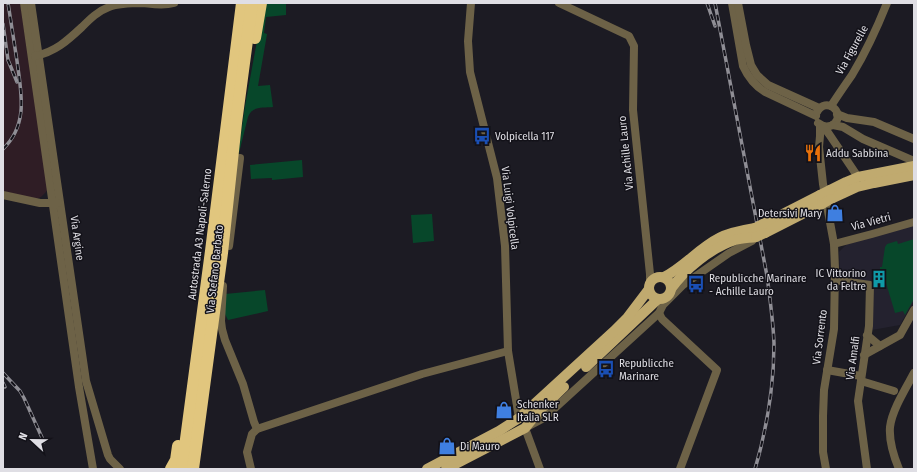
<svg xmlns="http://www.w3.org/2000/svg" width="917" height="472" font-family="'Fira Sans Condensed',sans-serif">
<rect width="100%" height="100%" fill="#1c1b23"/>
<path fill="#24222f" d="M914,224V300L900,325L872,330L873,282L846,278L840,272L839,252L847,244Z"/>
<path fill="#2f1d25" d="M3,3H21L48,188L46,192L41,197L36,199L3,191Z"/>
<g fill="#07472a">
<path d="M264,3H286V15L266,17L264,33L267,34L266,40L258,86L270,85L273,107C262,108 252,106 248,117L237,161L245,106Z"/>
<path d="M302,160L303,177L272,180V178L251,179L250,165Z"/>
<path d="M432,214L434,241L413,243L411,215Z"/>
<path d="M914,239V299L905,315L903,311L895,313L883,273V270L880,269V267H882L885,247L887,244L897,241L898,244Z"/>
<path d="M265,290L268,311L228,320L224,312L225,294Z"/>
</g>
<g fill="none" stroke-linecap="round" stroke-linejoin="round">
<g stroke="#6d6247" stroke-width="8">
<path d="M24,3L79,387L93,469"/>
<path d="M31,3L86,381L108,455L110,459L120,469"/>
<path d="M471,3L468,41L470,72L497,178L505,246L508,351L519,418"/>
<path d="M559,3L629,36L634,46L633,110L650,274V283"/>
<path d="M732,3L743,66C748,77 754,85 765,92L816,116"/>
<path d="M738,3L746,45L751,65L757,75L768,85L819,108"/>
<path d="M35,56C55,52 67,41 82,27C90,19 98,11 109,7C119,3 132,3 143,3C153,4 163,6 174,3"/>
<path d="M831,106C838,95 845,85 852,75C866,52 877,28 887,3"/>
<path d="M817,112C826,96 845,112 835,123C831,127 827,127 823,126"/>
<path d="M837,114L847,118L874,122L914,139"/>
<path d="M818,123L823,126L829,134L858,177"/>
<path d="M820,125V136L819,147L823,184L834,244L835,269L834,329L824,390L823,416V452L826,469"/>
<path d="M833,125L843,127L863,139L914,161"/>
<path d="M3,195L40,203H58"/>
<path d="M834,244L872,234L914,222"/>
<path d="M229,246L240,158"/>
<path d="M835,280L870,285L869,326L858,401L867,469"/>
<path d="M223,286L221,321L222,329L225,340L243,384L254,422L257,429L252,434L247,452L251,469"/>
<path d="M659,313L662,319L717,370L680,469"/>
<path d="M867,335L880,346"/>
<path d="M864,355L900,335L914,310"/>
<path d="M827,370L861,376"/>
<path d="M861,381L894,391"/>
<path d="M257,429L422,374L508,351"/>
<path d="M540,469L525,428L544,418L659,313L663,305L683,285L729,253L752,241L756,237"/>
<path d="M899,469C894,457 889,440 890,427C892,410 906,388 914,373"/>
</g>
<g stroke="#c0aa6f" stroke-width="10">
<path d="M830,190L846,182L858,177L914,166"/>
<path d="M831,199L857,187L874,183L914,175"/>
<path d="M763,224L820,195"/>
<path d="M765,233L822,204"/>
<path d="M664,277C684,267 699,248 719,238C730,232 743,230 755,228"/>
<circle cx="660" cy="288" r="11"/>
<path d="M671,289C685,269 711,248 735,240C741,238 749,238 756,237"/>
<path d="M586,367L658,299"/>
<path d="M427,469L499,431L519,418L614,331L627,318L649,289"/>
<path d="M446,469L525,428L538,412L564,387"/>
</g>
<g stroke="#e1c67e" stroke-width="12">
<path d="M255,38L261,3"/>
<path d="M171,469L176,460L178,446"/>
<path d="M182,469L211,251L242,3"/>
<path d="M193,469L222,253L236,123L252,3"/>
</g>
<g stroke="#8f8e95" stroke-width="3.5">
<g id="rail">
<path d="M707,3L715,26"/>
<path d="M715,3L767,276C770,298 773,320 774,343C774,385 767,428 755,469"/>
<path d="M3,24L8,60L17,82"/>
<path d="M3,149C29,124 21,92 17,61C14,42 11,22 8,3"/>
<path d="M3,373L20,391L24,398L44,442"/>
<path d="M3,383L5,387"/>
</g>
</g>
<use href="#rail" stroke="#131219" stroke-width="2" stroke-dasharray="6" stroke-linecap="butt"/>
<g stroke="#c0aa6f" stroke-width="10">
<path d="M820,195L830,190"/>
<path d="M822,204L831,199"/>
<path d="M755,228L763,224"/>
<path d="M756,237L765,233"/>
</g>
</g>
<defs>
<g id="bus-bare" transform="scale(1.38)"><path d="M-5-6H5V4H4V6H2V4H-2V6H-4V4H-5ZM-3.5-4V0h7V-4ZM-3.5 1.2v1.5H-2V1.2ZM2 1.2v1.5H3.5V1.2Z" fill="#1a4fb4" stroke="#131219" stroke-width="2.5" paint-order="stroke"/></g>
<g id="restaurant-bare" transform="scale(1.38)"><path d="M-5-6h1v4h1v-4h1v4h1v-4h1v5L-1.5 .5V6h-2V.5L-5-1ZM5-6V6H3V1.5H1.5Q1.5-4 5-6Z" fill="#e8710a" stroke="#131219" stroke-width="2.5" paint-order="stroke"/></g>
<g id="shop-bare" transform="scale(1.38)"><path d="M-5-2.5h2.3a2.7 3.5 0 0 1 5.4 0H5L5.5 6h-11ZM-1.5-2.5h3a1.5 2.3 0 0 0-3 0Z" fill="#3f7fe0" stroke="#131219" stroke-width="2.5" paint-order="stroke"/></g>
<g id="building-bare" transform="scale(1.38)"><path d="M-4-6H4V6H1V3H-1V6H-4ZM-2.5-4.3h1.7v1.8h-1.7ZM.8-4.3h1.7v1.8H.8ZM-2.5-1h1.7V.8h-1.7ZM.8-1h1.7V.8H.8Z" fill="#0f9aa8" stroke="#131219" stroke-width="2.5" paint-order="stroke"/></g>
</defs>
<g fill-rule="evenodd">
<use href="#bus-bare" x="482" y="136"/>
<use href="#restaurant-bare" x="813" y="153"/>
<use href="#shop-bare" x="835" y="213"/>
<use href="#building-bare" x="879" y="279"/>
<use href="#bus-bare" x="696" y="284"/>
<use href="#bus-bare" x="606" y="369"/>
<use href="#shop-bare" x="504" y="410"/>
<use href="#shop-bare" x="447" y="446"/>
</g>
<g text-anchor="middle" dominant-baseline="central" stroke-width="3" stroke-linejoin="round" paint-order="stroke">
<g font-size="11" fill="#dfdee4" stroke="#131219">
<text transform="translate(852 50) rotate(-61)">Via Figurelle</text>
<text transform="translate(626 153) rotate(-96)">Via Achille Lauro</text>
<text transform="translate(510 208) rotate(83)">Via Luigi Volpicella</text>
<text transform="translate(871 222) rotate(-15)">Via Vietri</text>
<text transform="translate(200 234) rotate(-83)">Autostrada A3 Napoli-Salerno</text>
<text transform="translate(77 238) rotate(82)">Via Argine</text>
<text transform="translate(215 269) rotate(-84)">Via Stefano Barbato</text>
<text transform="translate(820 337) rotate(-83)">Via Sorrento</text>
<text transform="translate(853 358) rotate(-82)">Via Amalfi</text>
</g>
<g font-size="11" fill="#dfdee4" stroke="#131219" text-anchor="start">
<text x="495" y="136">Volpicella 117</text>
<text x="826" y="153">Addu Sabbina</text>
<text x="822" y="213" text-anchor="end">Detersivi Mary</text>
<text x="866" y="273" text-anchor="end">IC Vittorino<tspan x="866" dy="13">da Feltre</tspan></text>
<text x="709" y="278">Republicche Marinare<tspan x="709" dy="13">- Achille Lauro</tspan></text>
<text x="619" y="363">Republicche<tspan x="619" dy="13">Marinare</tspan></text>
<text x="517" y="404">Schenker<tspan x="517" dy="13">Italia SLR</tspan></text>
<text x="460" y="446">Di Mauro</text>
</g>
</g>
<rect width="917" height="472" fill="none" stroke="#dfdee4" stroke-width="8"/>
<g transform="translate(32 440) rotate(292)" stroke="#131219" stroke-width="3" paint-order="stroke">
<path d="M0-3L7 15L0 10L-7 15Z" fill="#dfdee4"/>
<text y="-6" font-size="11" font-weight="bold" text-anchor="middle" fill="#dfdee4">N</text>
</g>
</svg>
